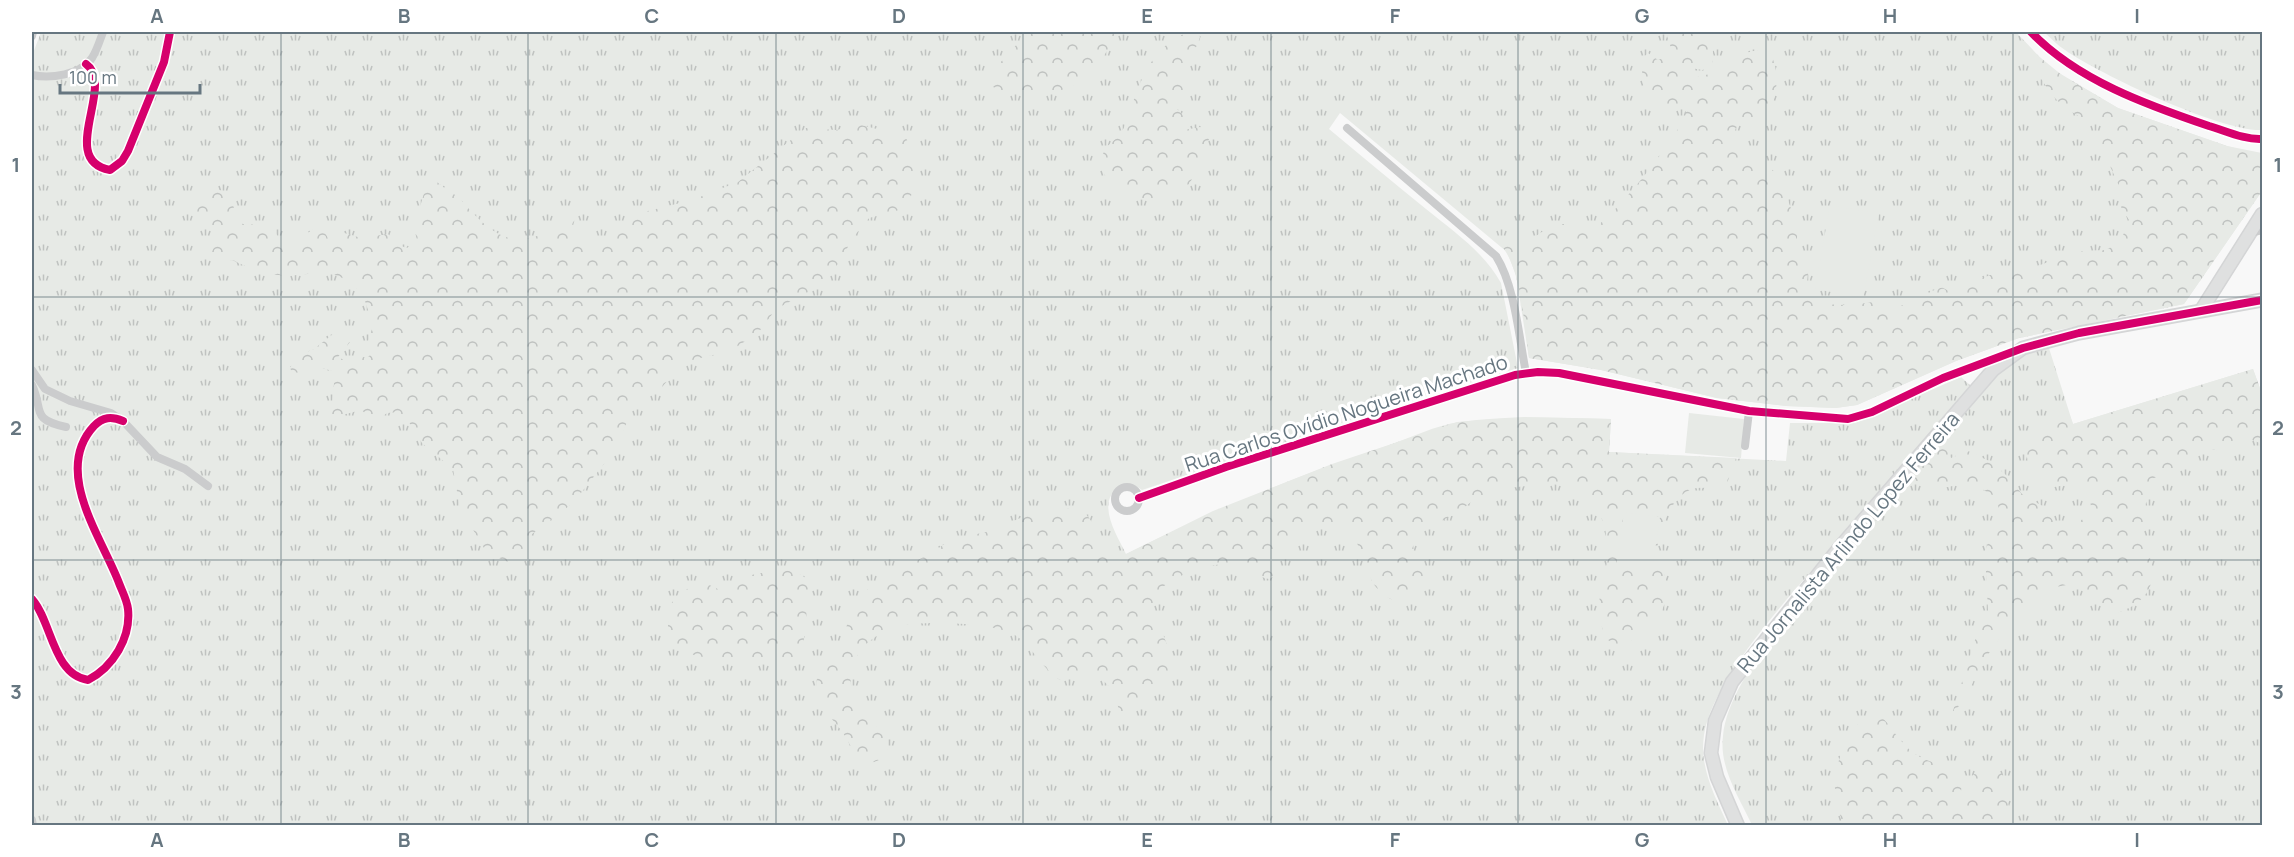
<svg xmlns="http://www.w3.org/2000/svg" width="2294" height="857" font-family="Manrope,sans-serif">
<defs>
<pattern id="grass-tufts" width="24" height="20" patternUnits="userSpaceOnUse" patternTransform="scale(1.5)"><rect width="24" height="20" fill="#e7eae6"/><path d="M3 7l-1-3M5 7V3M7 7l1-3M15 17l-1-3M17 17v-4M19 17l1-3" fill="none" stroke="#bfc2c0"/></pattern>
<pattern id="forest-crowns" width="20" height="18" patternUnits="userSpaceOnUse" patternTransform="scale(1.5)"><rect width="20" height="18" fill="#e7eae6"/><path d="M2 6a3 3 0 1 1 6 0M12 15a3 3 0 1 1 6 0" fill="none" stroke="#bfc2c0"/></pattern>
</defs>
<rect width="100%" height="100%" fill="#f8f8f8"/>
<g fill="url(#grass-tufts)">
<path d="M41,32H2016L2049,67L2118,108L2227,146L2252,153H2262V191L2184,304L2019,338L1956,361L1857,405L1835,408L1786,406L1717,398L1601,370L1529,358L1516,275L1507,252L1340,113L1329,129C1361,156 1393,182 1426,209C1453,231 1484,252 1501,283L1518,368L1362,416L1142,490C1136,485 1128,482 1121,486C1094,501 1117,535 1126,554C1211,512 1297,475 1387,446C1410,438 1436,425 1460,422C1510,415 1561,418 1611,419L1609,452L1786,461L1790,423H1855L1961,377L1971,386C1925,437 1882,489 1837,542C1798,587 1713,676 1704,735C1699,767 1715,797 1728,825H32V56Z"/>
<path d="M2044,32H2262V130C2222,132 2101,75 2065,50C2057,45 2051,38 2044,32Z"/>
<path d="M2048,345L2073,424L2253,369L2262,394V825H1752C1739,797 1719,768 1723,736C1728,679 1800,605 1836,561C1887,499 1940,438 1993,376L2027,352Z"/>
</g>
<g fill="url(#forest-crowns)">
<path d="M1028,32H1119L1098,65L1102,69C1072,94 1029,101 993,87L989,82L990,74Z"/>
<path d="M1189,32H1198L1200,37L1197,46L1182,58C1186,76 1194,93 1175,107L1183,115L1184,130L1200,127L1207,131L1209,139L1203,154L1205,159L1185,190C1169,191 1162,198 1150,199C1125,203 1093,178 1104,151C1108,143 1120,139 1126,123C1139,86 1148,47 1189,32Z"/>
<path d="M1674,32H1701C1710,40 1716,51 1712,63L1703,70L1690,68L1697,77C1723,74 1740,45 1768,51C1780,64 1779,100 1767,112C1758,119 1747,122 1737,126L1731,139L1779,175L1794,217L1797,235V256L1808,273L1806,292C1823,310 1853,305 1873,302C1881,301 1888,308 1896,307C1909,306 1937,286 1943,288C1946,289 1948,291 1951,292L1990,275L2032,268L2075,252L2105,250L2120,243L2129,220L2121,207L2123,195L2102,148L2103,129L2101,123C2095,119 2089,121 2083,118C2054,105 2038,80 2031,50L2063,76L2118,108L2227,146L2262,153V191L2184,304L2019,338L1956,361L1857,405L1836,408L1786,406L1717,398L1601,370L1529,358C1524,326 1522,263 1497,241L1511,238L1529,242C1541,232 1556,219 1573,226C1578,229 1581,231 1586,233C1611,223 1676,139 1686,114L1685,109L1659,108C1641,93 1640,79 1644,57L1648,53L1658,60L1666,57L1671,48L1667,36Z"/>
<path d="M861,125L905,136L918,163L917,176L911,196L899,210L869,218L855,235L833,272L818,287L776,309L758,333L730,351L684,362L662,387L635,398L619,445L573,503L532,534L513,564L487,553L460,508L453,469L422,443L407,419L399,412L387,413L376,421L361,410L331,418L335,372L313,365L301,373L292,372L290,368L297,356L314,349L333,334L347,336L350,342L338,357L348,362L361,356L366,358L372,354L368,342L375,319L370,316L363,295L354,286L345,279L327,272L287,276L261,273L232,260L216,264L211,261V253L219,237C215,225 201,223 194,211C196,196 206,191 220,190L233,201C236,240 254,216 271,228C278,233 278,242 287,246L299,241L316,226L323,229L329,240L341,232L361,238L388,234L401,246L407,248L417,240L414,228L426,186L436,181C444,189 455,193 462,201C505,252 531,251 578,206L573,226L584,242L592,245L609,238L622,222L632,215L692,200L738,182L806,128L836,130Z"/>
<path d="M2253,369L2262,394V444L2238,434L2224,452L2204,447L2195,452L2199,461L2154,478L2150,483C2146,500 2143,517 2144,534C2145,545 2150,555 2152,566C2156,592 2137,608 2113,614L2092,599L2077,583L2056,587L2000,637L1981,665L1965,699L1952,714L1975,640L1988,611L1985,551L2001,513L1994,496L1975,485L1967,483L1943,488L1906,478L1939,439L1954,444L1949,455L1951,458L1968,451L1989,461L2005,474L2022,494L2044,507L2056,525L2063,529C2077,526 2087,518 2091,505L2077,483L2049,488C2035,480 2019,455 2030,439C2035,433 2043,429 2049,424C2057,419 2061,415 2070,416L2073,424Z"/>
<path d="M1524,417L1611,419L1609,452L1736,458L1726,486C1713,492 1699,483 1686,492C1669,502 1657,534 1657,554C1658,563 1664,570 1666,580C1672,610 1647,638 1619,646L1606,639L1597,612L1608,557L1605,525L1598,512L1580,492L1566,487L1551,483L1509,488L1475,499L1457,513L1429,527L1418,534L1413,542L1414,555L1424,574C1420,587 1412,598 1399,602C1356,589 1370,540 1343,529C1334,525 1324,528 1315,529C1297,531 1287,535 1276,549V575L1269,579C1258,578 1255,569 1245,566C1221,557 1165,576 1153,598V607L1174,664C1171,674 1134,710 1125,714L1119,711C1116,692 1104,672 1082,676C1073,677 1067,680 1058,679C1039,665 1031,644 1013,634C991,622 919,620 895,627C870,635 847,658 851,685C855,706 879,724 888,743C888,757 877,764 864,763C853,754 849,741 841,730C827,712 807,695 821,670C826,661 835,654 840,645C848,630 847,613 858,599C877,577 907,567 931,553C939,548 946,542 955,539C969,534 985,534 999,528C1019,518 1036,510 1059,509C1111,505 1077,547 1126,554L1213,511L1332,464L1457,422Z"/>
<path d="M777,570C790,570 802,572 809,582C805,601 809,637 799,651C793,659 780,664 770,664C761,665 751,662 742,661C717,657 681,661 665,636C669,628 668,625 668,617C668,597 688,586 705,583L720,590H727L746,576Z"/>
<path d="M1876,713C1888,720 1894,734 1904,744C1919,762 1942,765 1964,770L1960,798L1973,775L1985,768L2000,772L2010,786L2008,802L2012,825H1843C1832,788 1830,772 1850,737C1856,726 1862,716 1876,713Z"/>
</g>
<g fill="#e7eae6">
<path d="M1830,205L1879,214L1863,298L1815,289Z"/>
<path d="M1689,413L1744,419L1741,458L1685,453Z"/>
<path d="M1624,512L1660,517L1652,571L1616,566Z"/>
</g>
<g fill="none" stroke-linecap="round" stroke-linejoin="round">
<g stroke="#d4d5d6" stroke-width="15">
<g id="secondary">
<path d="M2202,309L2262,214"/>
<path d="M1738,826L1717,777L1711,753L1715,721L1732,682L1840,547L1993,370L2023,348L2079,333L2262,300"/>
</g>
</g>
<g stroke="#cbcccd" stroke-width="8">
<path d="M2031,32C2077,80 2147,105 2209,126C2226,131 2245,140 2262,139"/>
<path d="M32,36L33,32"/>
<path d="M86,64C116,85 57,160 110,170L122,161L128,151L164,62L170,32"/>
<path d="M32,75C50,79 81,75 92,58C97,50 100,40 103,32"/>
<path d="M1347,128L1496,256C1515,286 1519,338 1526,373"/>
<path d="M2250,233L2262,230"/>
<path d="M32,370L45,389L70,401L111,413L123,421L157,457L185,469L208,486"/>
<path d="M32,385C44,411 30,419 66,427"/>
<path d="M1745,446L1749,411"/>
<circle cx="1127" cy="499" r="12"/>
<path d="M1139,498L1226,467L1515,375L1538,372L1559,373L1749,411L1848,419L1872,412L1943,378L2014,351"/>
<path d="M32,599C52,622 53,675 88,680C113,667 131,638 128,609C127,600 122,591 119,583C102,538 52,471 94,426C103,417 111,416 123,421"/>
<path d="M32,820L33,826"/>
</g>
<use href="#secondary" stroke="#dfe0e0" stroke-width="12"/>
<g stroke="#fff" stroke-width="11">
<g id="cycleway">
<path d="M2031,32C2077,80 2147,105 2209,126C2226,131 2245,140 2262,139"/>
<path d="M86,64C116,85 57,160 110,170L122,161L128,151L164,62L170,32"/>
<path d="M1139,498L1226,467L1515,375L1538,372L1559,373L1749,411L1848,419L1872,412L1943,378L2023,348L2079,333L2262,300"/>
<path d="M32,599C52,622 53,675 88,680C113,667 131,638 128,609C127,600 122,591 119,583C102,538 52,471 94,426C103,417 111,416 123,421"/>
</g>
</g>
<use href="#cycleway" stroke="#d6006c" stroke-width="8"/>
</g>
<path fill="none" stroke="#667680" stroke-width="1.5" stroke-opacity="0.55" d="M281,32V826M528,32V826M776,32V826M1023,32V826M1271,32V826M1518,32V826M1766,32V826M2013,32V826M32,297H2262M32,560H2262"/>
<g text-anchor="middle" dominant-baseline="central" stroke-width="6" stroke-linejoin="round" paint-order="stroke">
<g font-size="20" fill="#667680" stroke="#fff">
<text transform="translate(1346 413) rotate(-18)">Rua Carlos Ovídio Nogueira Machado</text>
<text transform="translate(1848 542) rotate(-50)">Rua Jornalista Arlindo Lopez Ferreira</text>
</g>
</g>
<rect width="2294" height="857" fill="none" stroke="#ffffff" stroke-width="66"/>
<path d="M60 84v9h140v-9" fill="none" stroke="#667680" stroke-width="3"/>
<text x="69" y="84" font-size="18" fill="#667680" stroke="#ffffff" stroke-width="4.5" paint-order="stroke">100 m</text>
<rect x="33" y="33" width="2228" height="791" fill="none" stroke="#667680" stroke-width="2"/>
<g font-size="20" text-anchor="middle" font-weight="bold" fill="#667680">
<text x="157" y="23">A</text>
<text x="404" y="23">B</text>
<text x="652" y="23">C</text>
<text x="899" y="23">D</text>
<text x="1147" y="23">E</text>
<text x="1395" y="23">F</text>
<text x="1642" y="23">G</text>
<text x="1890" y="23">H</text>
<text x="2137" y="23">I</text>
<text x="16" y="172">1</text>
<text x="2278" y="172">1</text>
<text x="16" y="435">2</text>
<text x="2278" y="435">2</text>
<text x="16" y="699">3</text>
<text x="2278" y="699">3</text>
<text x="157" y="847">A</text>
<text x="404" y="847">B</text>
<text x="652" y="847">C</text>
<text x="899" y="847">D</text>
<text x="1147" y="847">E</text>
<text x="1395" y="847">F</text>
<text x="1642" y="847">G</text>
<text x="1890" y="847">H</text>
<text x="2137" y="847">I</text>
</g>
</svg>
